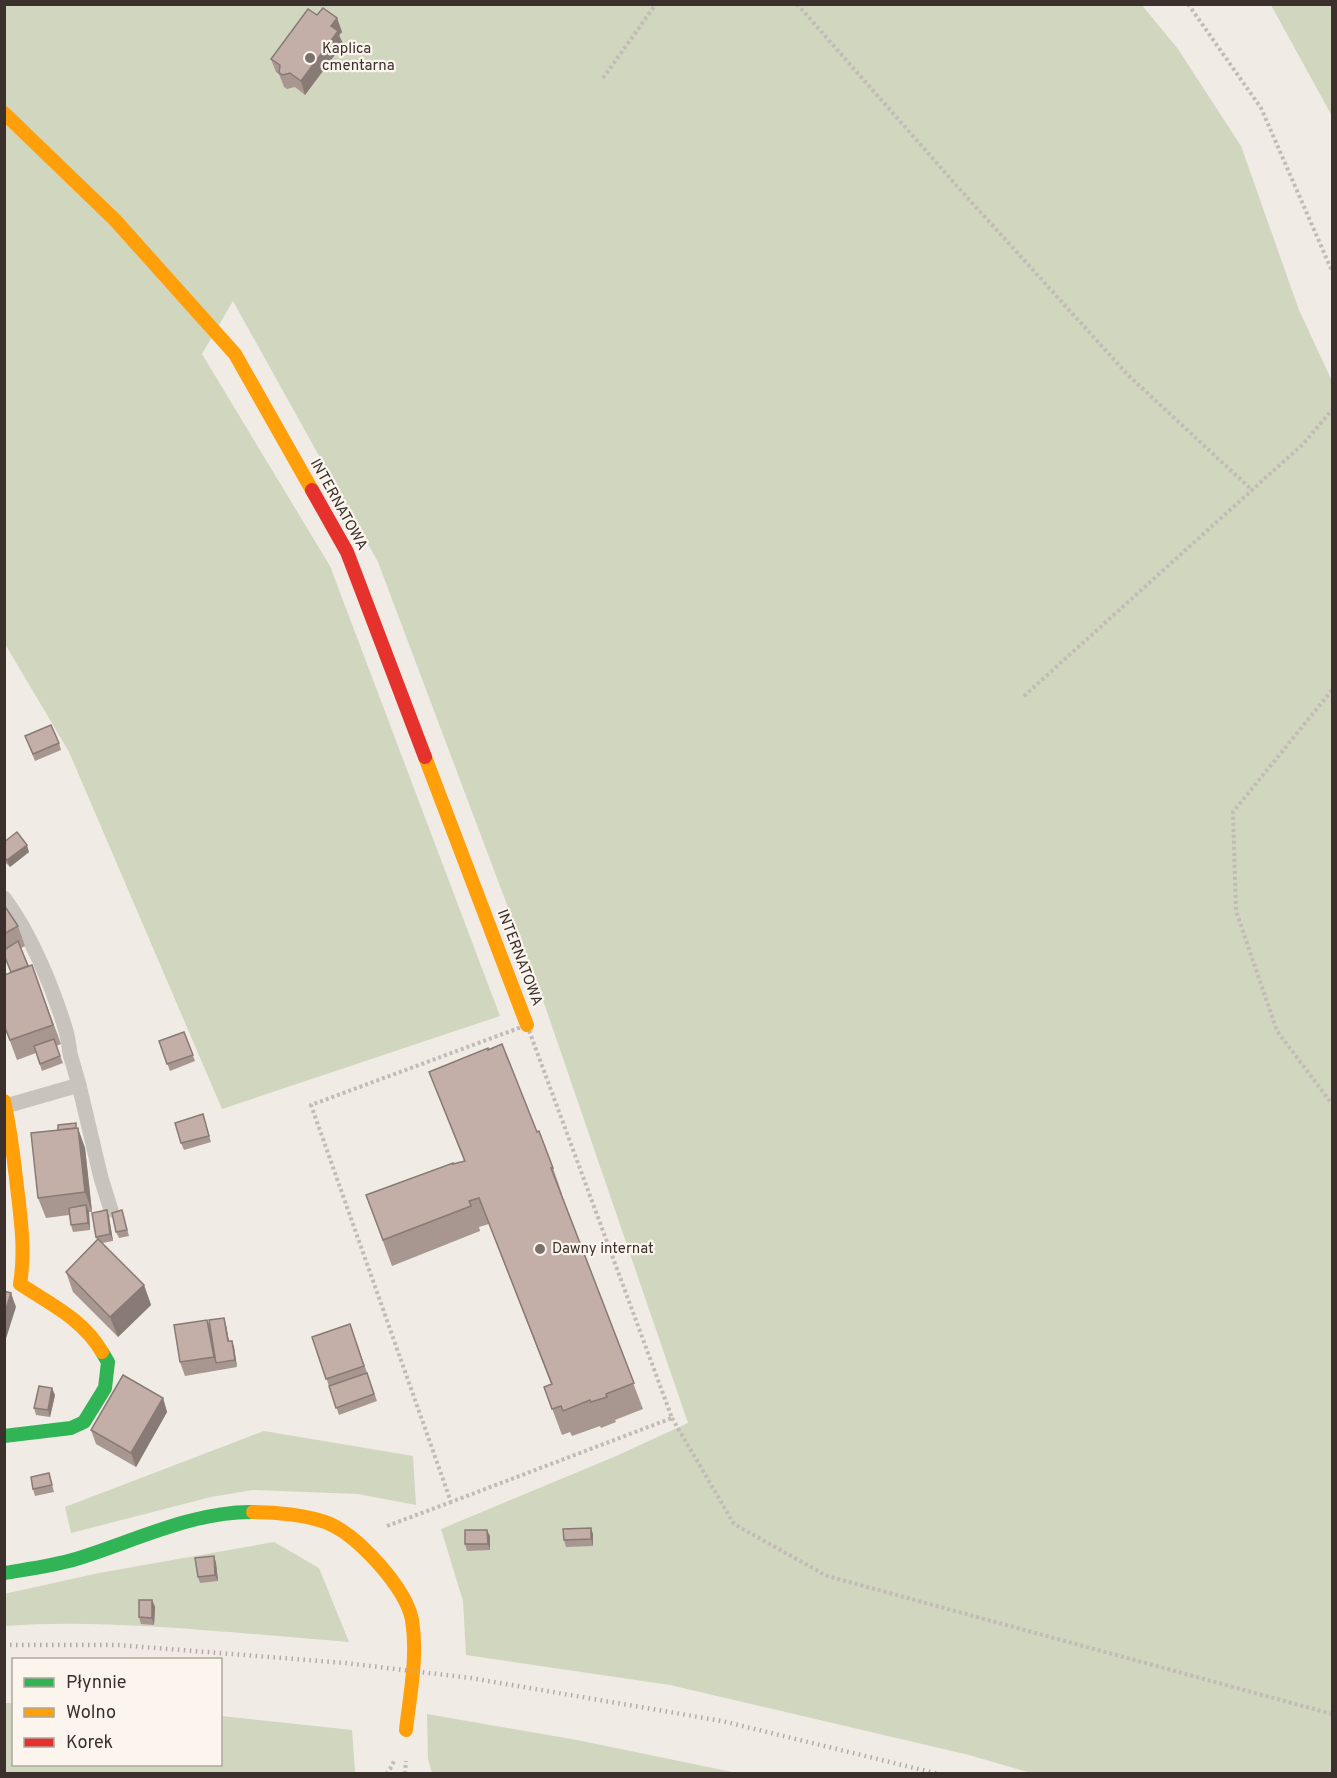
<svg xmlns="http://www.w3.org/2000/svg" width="1337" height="1778" font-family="Overpass,sans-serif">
<rect width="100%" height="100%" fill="#f0ebe5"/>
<g fill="#d1d6bf">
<path d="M1141,4L1178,49L1241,146L1299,310L1332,381V1773H1031L969,1755L670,1685L466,1655L463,1601L441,1529L614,1457L688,1423L544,1003L378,562L233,301L202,354L330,566L500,1016L222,1109L69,752L5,644L4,5Z"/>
<path d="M1271,5H1332V116Z"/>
<path d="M264,1431L413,1456L416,1505L358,1494L253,1490L211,1497L71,1533L65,1507Z"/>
<path d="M274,1542L319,1568L349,1642C286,1637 223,1631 161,1627C109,1624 56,1622 5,1626L4,1594L99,1573Z"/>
<path d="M5,1703H13L14,1764H220L221,1716L352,1730L355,1772L351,1774L5,1773Z"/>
<path d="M427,1714L577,1740L737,1773H432L428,1759Z"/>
</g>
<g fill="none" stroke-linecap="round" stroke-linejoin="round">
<g stroke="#c2bbb6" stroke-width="4" stroke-dasharray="3 3" stroke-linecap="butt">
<path d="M797,4L956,185L1128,375L1252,490"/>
<path d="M1188,4L1261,108L1332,271"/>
<path d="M603,78L656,4"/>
<path d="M1332,690L1233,812L1236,911L1277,1031L1332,1104"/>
<path d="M1024,696L1303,444L1332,410"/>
<path d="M527,1025L672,1418L451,1502L311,1105Z"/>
<path d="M672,1418L734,1524L827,1576L1332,1714"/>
<path d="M387,1526L451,1502"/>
<path d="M386,1774L390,1769L395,1759"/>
<path d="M405,1774L406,1761"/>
</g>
<g stroke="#c9c3be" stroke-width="15">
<path d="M4,898C31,934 53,988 66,1031C68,1038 69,1046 70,1054C73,1064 76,1074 79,1085"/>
<path d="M6,1106L79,1085L101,1178L111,1210"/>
</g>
<g stroke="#30b455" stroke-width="14">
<path d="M4,1436L71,1428L84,1422L105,1388L108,1362L102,1352"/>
<path d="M4,1573C28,1569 53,1566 76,1559C132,1542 193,1511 253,1512"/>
</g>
<g stroke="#ff9f0a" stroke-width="14">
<path d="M4,113L115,220L235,354L312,490"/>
<path d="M425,757L527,1025"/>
<path d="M4,1101C10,1127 13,1152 16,1178C20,1214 26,1248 20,1284C50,1304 83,1319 102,1352"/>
<path d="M253,1512C275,1512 310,1515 330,1524C359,1537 406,1588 412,1620C418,1656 410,1694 406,1730"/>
</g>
<path stroke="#e5322d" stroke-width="14" d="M312,490L347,552L425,757"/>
<path stroke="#b1aca8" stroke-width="4.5" stroke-dasharray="1.5 4.5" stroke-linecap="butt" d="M4,1645H118L345,1663L471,1678L722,1721L939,1774"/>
</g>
<g fill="#a89690">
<path d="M317,15L337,18L342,32L339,35L343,44L305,95L295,87L287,89L284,87L279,74L276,72L271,59Z"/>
<path d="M25,736L59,743L61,750L35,761Z"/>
<path d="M4,842L29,852L10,867L4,861Z"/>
<path d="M4,905L18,926L25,946L21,948L29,966L32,965L61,1044L56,1046L63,1063L42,1071L36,1053L17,1060L4,1025L11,972L6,957L4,958Z"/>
<path d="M184,1032L195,1061L170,1071L159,1041Z"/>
<path d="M429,1072L537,1132L553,1168L562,1194H561L643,1409L615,1420L616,1422L601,1428L600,1426L572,1436L570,1432L562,1435L544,1387L551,1384L489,1224L479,1227L480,1231L392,1266L366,1195L464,1161Z"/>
<path d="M205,1121L211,1142L184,1150L181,1143Z"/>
<path d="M77,1128L85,1148L92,1212H89L90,1230L73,1232L71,1225L69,1215L46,1218L38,1198Z"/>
<path d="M107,1210L109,1217L113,1241L102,1243L144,1285L151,1305L118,1337L73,1292L66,1272L97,1240L96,1237Z"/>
<path d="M122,1210L129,1236L119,1238L116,1232Z"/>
<path d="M207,1320L210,1326L226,1325L229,1341H232L234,1347L237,1367L185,1376L180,1362Z"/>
<path d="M350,1324L377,1401L339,1415L312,1337Z"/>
<path d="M55,1395L50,1417L36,1415L34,1408Z"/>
<path d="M163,1398L167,1412L136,1467L96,1444L91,1430Z"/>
<path d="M49,1473L54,1492L35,1496L33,1489Z"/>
<path d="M593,1534V1546L566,1547L564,1540Z"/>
<path d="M490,1536V1550L467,1551L465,1544Z"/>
<path d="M214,1556L216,1563L218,1581L200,1583L198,1577Z"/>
<path d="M152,1600L155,1607L154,1625L141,1624L139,1617Z"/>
</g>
<g fill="#887a75">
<path d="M337,18L342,32L339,35L343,44L305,95L301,81L331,26Z"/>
<path d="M27,845L29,852L10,867L7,860Z"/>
<path d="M78,1128L85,1148L92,1212L85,1192Z"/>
<path d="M86,1205L89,1212L90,1230L88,1223Z"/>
<path d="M107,1210L109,1217L113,1241L110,1234Z"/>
<path d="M144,1285L151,1305L118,1337L110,1317Z"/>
<path d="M11,1293L16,1307L4,1345V1315Z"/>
<path d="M224,1318L226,1325L230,1348L228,1341Z"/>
<path d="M207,1320L212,1333L216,1363L214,1357Z"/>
<path d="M232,1341L234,1347L237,1367L235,1360Z"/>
<path d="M52,1388L55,1395L50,1417L48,1410Z"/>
<path d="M163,1398L167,1412L136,1467L131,1453Z"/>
<path d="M591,1528L593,1534V1546L591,1539Z"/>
<path d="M487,1530L490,1536V1550L488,1544Z"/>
<path d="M214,1556L216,1563L218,1581L215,1575Z"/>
<path d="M152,1600L155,1607L154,1625L152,1618Z"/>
</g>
<g fill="#c3afa7" stroke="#887a75" stroke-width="1.5">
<path d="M323,8L337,18L331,26L338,31L301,81L290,73L283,75L279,73L280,65L271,59L308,9L317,15Z"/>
<path d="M51,725L59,743L33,754L25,736Z"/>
<path d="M17,832L27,845L7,860L4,857V842Z"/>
<path d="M4,905L18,926L4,934Z"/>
<path d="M18,941L28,966L11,972L4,955V950Z"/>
<path d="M32,965L53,1025L10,1040L4,1025V975Z"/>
<path d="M184,1032L193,1055L167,1064L159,1041Z"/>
<path d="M54,1039L60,1056L40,1064L34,1046Z"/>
<path d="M502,1044L537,1132L539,1131L553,1168H551L634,1383L606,1394L607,1397L591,1402L590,1400L563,1411L561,1406L552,1409L544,1387L552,1384L479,1198L469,1201L471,1206L383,1240L366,1195L453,1163V1164L465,1161L429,1072L488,1048V1050Z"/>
<path d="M203,1114L209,1136L181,1143L175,1123Z"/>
<path d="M76,1123V1128L58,1130V1125Z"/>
<path d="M78,1128L85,1192L38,1198L31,1133Z"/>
<path d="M86,1205L88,1223L71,1225L69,1208Z"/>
<path d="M107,1210L110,1234L96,1237L92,1213Z"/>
<path d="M122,1210L127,1230L116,1232L112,1213Z"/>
<path d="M98,1239L144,1285L110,1317L66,1272Z"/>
<path d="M4,1291L11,1293L4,1315Z"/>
<path d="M224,1318L228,1341H232L235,1360L216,1363L209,1320Z"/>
<path d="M207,1320L214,1357L180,1362L174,1325Z"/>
<path d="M350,1324L364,1366L326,1379L312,1337Z"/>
<path d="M367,1373L374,1394L336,1408L329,1386Z"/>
<path d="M123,1375L163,1398L131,1453L91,1430Z"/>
<path d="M39,1386L52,1388L48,1410L34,1408Z"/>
<path d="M49,1473L52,1485L33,1489L31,1477Z"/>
<path d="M591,1528V1539L564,1540L563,1529Z"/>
<path d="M465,1530H487L488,1544H465Z"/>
<path d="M214,1556L215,1575L198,1577L195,1558Z"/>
<path d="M139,1600H152V1618L139,1617Z"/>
</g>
<g fill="#7a716c" stroke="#fbf5ee" stroke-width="2">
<circle cx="310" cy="58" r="6"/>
<circle cx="540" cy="1249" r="6"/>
</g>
<g text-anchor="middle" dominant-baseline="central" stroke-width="4.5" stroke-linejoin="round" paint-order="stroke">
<g font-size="15" fill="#3b302b" stroke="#fbf5ee" text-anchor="start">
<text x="322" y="49">Kaplica<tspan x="322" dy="17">cmentarna</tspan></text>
<text x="552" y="1249">Dawny internat</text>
</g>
<g font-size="15" fill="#3b302b" stroke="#fbf5ee">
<text transform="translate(338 505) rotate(61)">INTERNATOWA</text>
<text transform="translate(519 958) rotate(69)">INTERNATOWA</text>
</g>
</g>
<rect width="1337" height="1778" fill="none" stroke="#3b302b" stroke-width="12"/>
<rect x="12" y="1658" width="210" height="108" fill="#fbf5ee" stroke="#aea6a0" stroke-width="1.5"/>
<rect x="24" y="1678" width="30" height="9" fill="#30b455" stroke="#aea6a0" stroke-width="1.5"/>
<text x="66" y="1688" font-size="18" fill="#3b302b">Płynnie</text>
<rect x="24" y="1708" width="30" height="9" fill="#ff9f0a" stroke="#aea6a0" stroke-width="1.5"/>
<text x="66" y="1718" font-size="18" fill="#3b302b">Wolno</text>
<rect x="24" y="1738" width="30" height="9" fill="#e5322d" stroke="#aea6a0" stroke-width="1.5"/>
<text x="66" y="1748" font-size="18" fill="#3b302b">Korek</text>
</svg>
